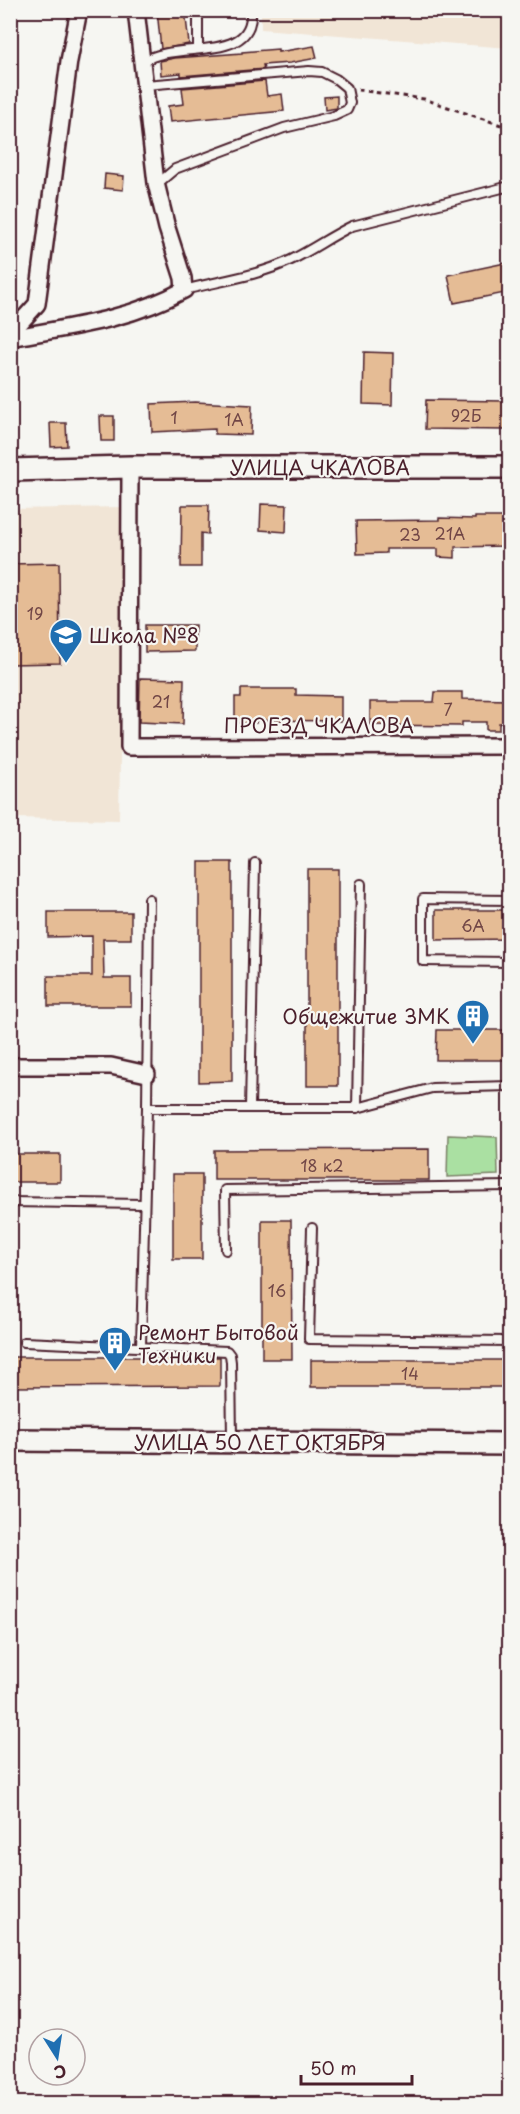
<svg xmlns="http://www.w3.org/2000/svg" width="520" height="2114" font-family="'Playpen Sans',sans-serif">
<rect width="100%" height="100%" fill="#f6f6f2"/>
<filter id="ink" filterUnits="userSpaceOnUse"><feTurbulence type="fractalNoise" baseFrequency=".0167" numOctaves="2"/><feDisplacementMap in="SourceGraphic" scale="12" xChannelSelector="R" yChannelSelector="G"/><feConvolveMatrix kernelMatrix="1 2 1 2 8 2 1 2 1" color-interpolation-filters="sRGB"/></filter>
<g filter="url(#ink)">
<g fill="#f1e5d6">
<path d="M261,11H509V48L261,29Z"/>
<path d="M124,507L119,820L11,818L10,509Z"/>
</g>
<path fill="#aae0a2" stroke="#7a8066" stroke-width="1.5" d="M448,1135L497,1137L498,1175L447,1177Z"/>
<g fill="#e5bc95" stroke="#4a1f2b" stroke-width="1.5">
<path d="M157,10H185L189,44L161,49Z"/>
<path d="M314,46L317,58L290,63L263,65L264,69L181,76V73L161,75L160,61L175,58L242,53V52L278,49V52Z"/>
<path d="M265,81L267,96L282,94L284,111L170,122L168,106L184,104L182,88Z"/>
<path d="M337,96V108L325,110L324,97Z"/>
<path d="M105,174L124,176L123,190L104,188Z"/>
<path d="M510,262V292L454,303L448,275Z"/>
<path d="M364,352L393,353L392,405L363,404Z"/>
<path d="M426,400L506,401V430L425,429Z"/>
<path d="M195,402L252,405L251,435L215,434V429L152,432L151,404Z"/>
<path d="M100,416H114V441H101Z"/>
<path d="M50,423H66L67,446L51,447Z"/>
<path d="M261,504L287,505L286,532L260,530Z"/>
<path d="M182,505H209L208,534L201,533V567H181Z"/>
<path d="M475,517H506V546L455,547V558L438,557V549H386V553L357,554L356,521L439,520V518L475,519Z"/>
<path d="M59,563L60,663L10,664V564Z"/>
<path d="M145,625H195V651L145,652Z"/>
<path d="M140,678L184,679L183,724L139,722Z"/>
<path d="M241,689H296V695L341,696V721L256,720V723H235V697H241Z"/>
<path d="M435,692H462V699L508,700V723H499V730H486V722H462V726L370,725V702H434Z"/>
<path d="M199,862H232V1081L199,1082Z"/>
<rect x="307" y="869" width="31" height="217"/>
<path d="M436,910H510V939L436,940Z"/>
<path d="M48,912H131V939H103L104,978H131V1006H48V976H92V936L48,937Z"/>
<path d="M437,1030H510V1060H436Z"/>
<path d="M429,1149V1180H214V1150Z"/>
<rect x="10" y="1154" width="50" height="28"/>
<rect x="173" y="1174" width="29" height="85"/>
<path d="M262,1220H291L292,1359H262Z"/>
<path d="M10,1357H220V1386L10,1387Z"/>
<rect x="311" y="1360" width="199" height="27"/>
</g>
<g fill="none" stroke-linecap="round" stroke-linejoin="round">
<g stroke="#4a1f2b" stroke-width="12">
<g id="lane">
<path d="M198,10V49"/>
<path d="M143,62C175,39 255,65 251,10"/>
<path d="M145,85L309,71L322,72L336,79L347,88L350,103L347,110L334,116L284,128L175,169L156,185"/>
<path d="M184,290C219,281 258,276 291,260C312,250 331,236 352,226L510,186"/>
<path d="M510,900L423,899V961L510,962"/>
<path d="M147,1108H357L432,1088L510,1086"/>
<path d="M250,1108L255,863"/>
<path d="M357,1108L361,884"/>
<path d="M10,1202L143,1204"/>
<path d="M312,1228L309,1339L510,1341"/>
<path d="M226,1250L225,1190L510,1186"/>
<path d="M24,1342L227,1351L230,1355L231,1362L232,1439"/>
<path d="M141,1346L147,1108L149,899"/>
</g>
</g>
<g stroke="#4a1f2b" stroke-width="20">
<g id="street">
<path d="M10,334L37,304L69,61L79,10"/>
<path d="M10,338C70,327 130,320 184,290L183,278L167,228L156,183L136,10"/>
<path d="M130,467L129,747L510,746"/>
<path d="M10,1066H111L147,1074"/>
</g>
</g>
<g stroke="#4a1f2b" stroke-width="26">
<g id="secondary">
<path d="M10,470L130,467H510"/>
<path d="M10,1440L510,1444"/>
</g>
</g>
<path stroke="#4a1f2b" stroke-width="3" stroke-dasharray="4.5 4.5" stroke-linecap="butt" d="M358,90L424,99L510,128"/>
<use href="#lane" stroke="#f6f6f2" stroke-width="8"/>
<use href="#street" stroke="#f6f6f2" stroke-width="15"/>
<use href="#secondary" stroke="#f6f6f2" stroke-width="21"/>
</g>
</g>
<defs>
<g id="school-pin" transform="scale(1.725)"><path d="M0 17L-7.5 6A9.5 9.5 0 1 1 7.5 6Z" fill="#1f6fb2" stroke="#f6f6f2"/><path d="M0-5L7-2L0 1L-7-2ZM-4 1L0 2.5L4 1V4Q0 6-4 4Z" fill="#fff"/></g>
<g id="building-pin" transform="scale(1.725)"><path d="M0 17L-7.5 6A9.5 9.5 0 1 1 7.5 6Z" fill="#1f6fb2" stroke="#f6f6f2"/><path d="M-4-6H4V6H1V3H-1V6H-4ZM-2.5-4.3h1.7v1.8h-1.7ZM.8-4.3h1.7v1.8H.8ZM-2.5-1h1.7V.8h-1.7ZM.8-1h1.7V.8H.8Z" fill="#fff"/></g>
</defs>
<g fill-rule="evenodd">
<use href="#school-pin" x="66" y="635"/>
<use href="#building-pin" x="473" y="1016"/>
<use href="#building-pin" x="115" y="1343"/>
</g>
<g text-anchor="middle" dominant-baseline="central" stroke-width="4.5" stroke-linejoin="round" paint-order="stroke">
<g font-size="16" fill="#714646">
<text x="466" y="415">92Б</text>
<text x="174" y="417">1</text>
<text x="234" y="419">1А</text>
<text x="450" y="533">21А</text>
<text x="410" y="534">23</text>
<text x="35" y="613">19</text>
<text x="161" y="701">21</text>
<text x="448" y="709">7</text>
<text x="473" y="925">6А</text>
<text x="322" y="1165">18 к2</text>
<text x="277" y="1290">16</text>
<text x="410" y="1373">14</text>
</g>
<g font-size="20" fill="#4a1f2b" stroke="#f6f6f2">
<text x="320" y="467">УЛИЦА ЧКАЛОВА</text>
<text x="319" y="725">ПРОЕЗД ЧКАЛОВА</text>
<text x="260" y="1442">УЛИЦА 50 ЛЕТ ОКТЯБРЯ</text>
</g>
<g font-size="20" fill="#4a1f2b" stroke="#f6f6f2" text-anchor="start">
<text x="89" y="635">Школа №8</text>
<text x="450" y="1016" text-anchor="end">Общежитие 3МК</text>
<text x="138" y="1332">Ремонт Бытовой<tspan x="138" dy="23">Техники</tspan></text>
</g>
</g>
<rect width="520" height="2114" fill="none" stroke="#f6f6f2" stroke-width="36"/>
<rect x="18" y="18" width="484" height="2078" fill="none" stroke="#4a1f2b" stroke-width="2" filter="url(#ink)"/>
<g transform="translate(57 2057) rotate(168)"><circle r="28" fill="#f6f6f2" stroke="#b1a0a2" stroke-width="1.5"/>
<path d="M0-4.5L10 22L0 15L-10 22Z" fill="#1f6fb2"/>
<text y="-9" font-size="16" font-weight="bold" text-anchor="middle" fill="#4a1f2b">С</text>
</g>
<path d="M301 2075v9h111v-9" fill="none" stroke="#4a1f2b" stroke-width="3"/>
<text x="310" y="2075" font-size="18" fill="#4a1f2b" stroke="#f6f6f2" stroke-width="4.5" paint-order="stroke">50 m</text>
</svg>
